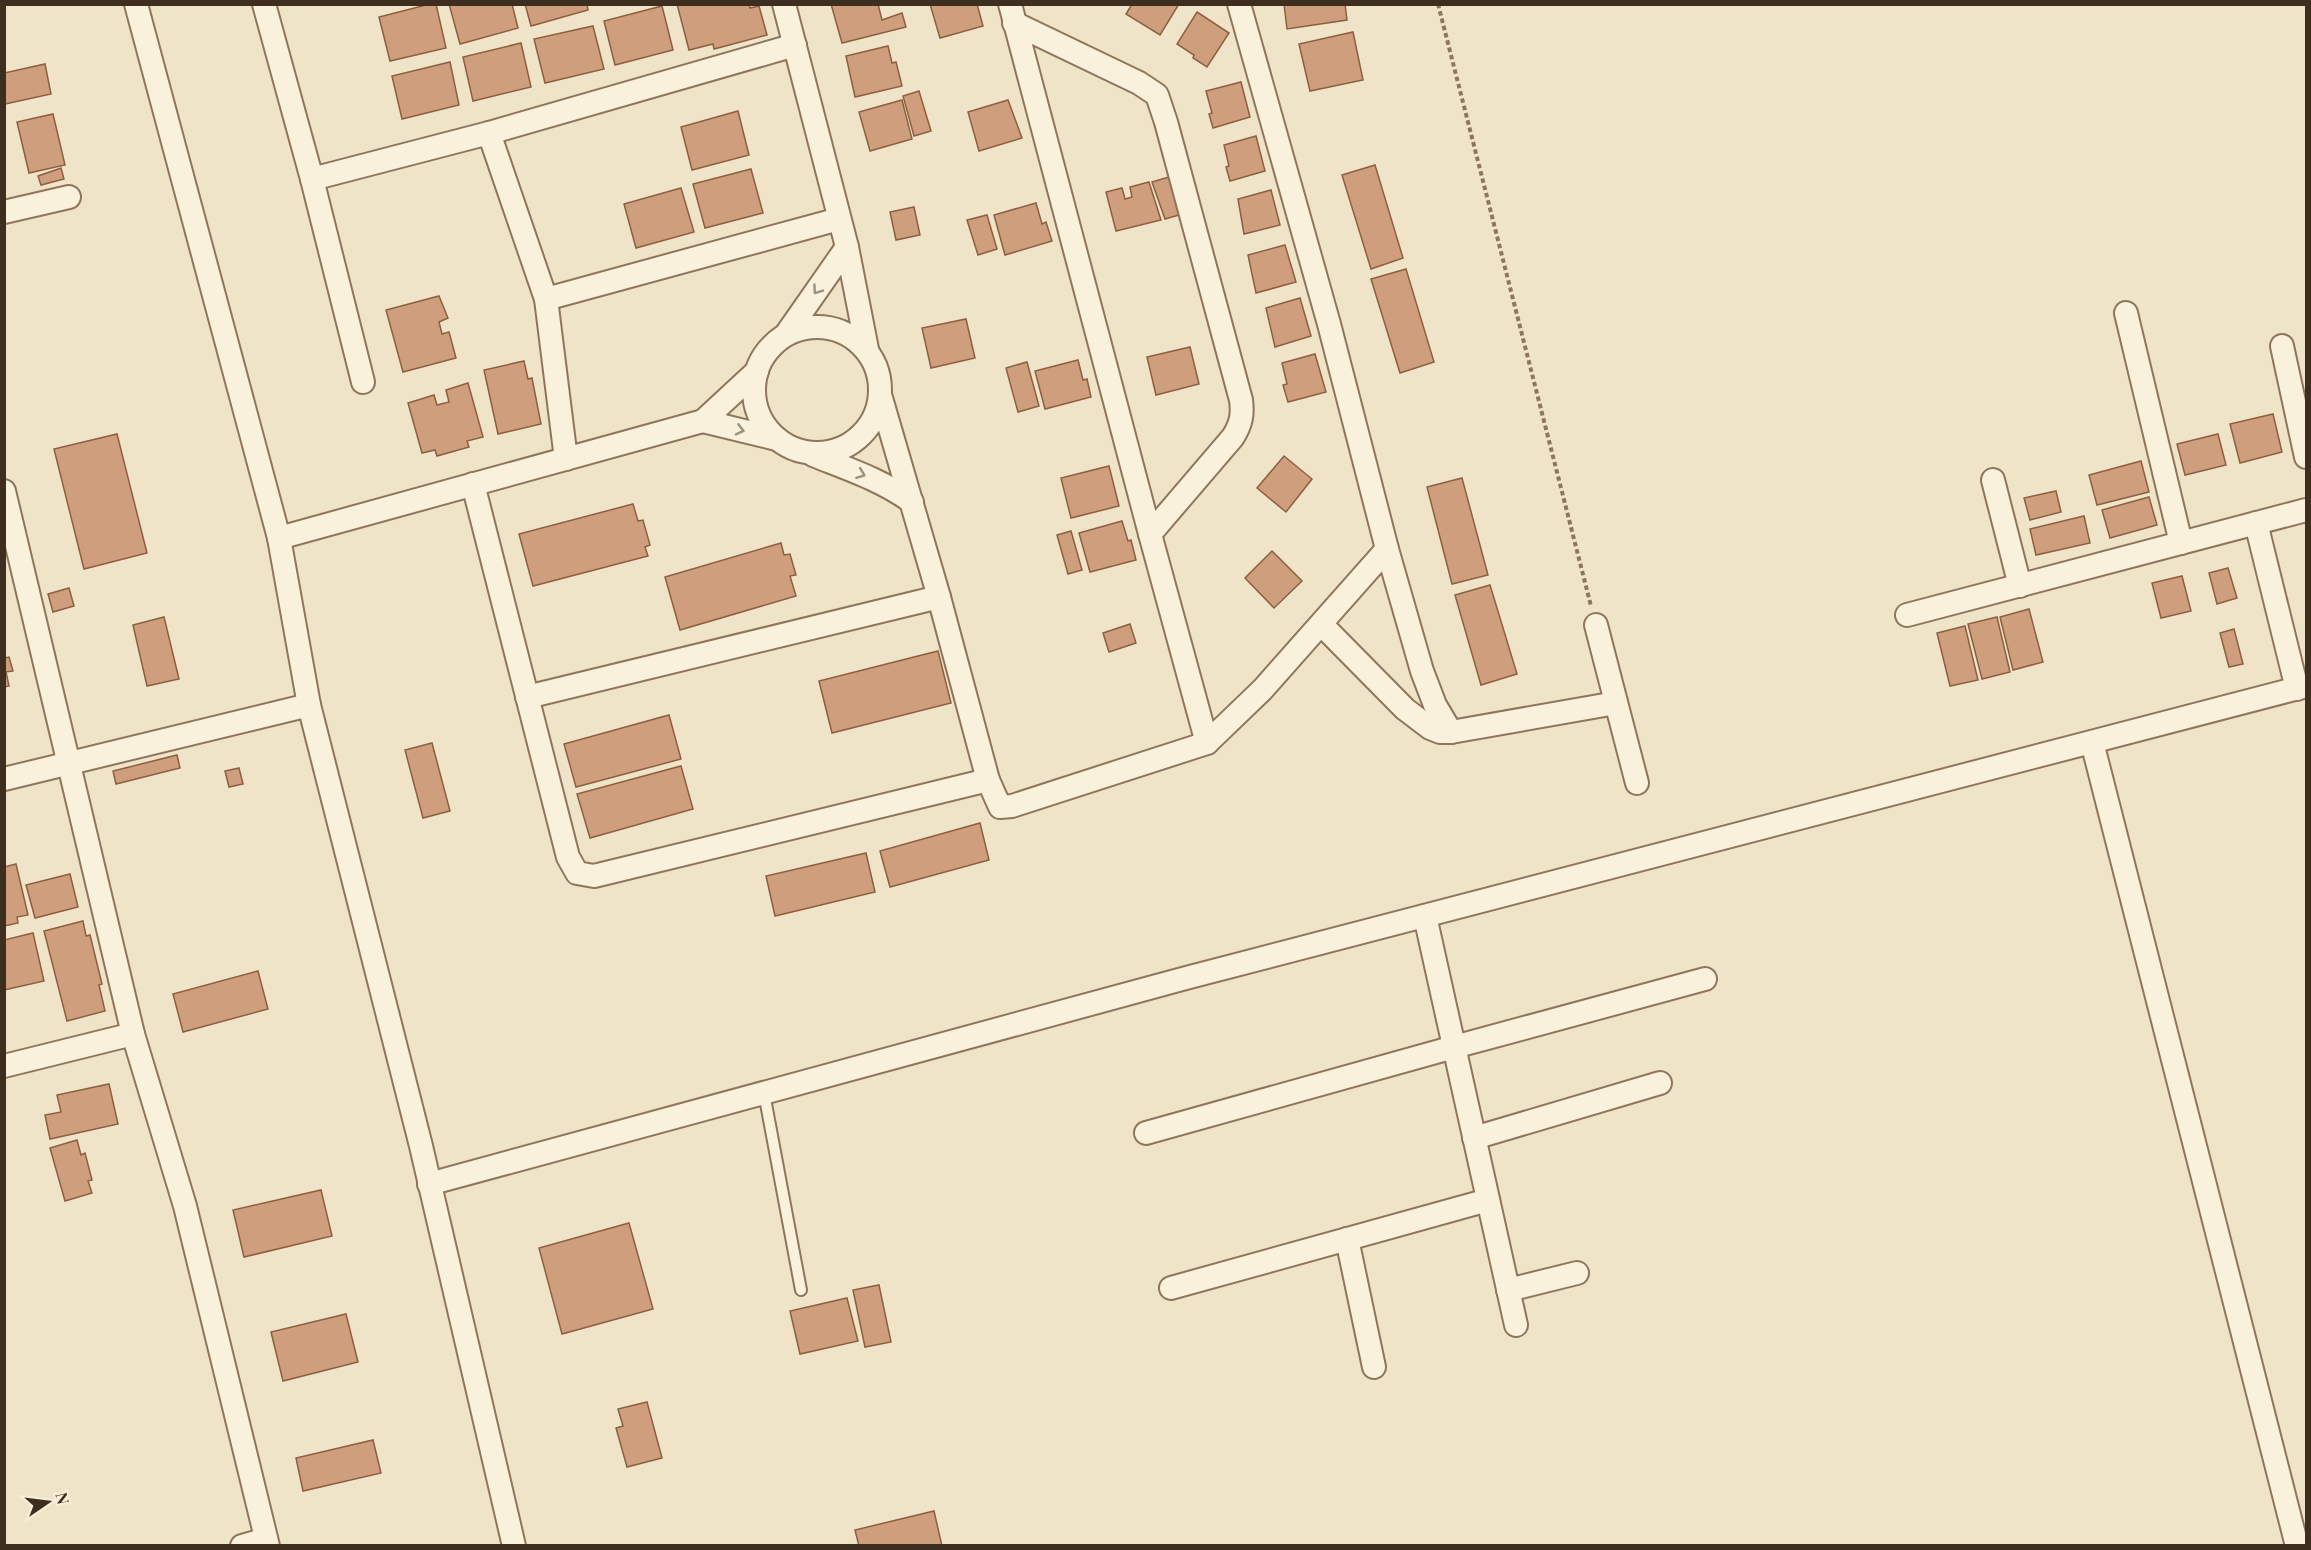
<svg xmlns="http://www.w3.org/2000/svg" width="2311" height="1550" font-family="'Playfair Display',serif">
<rect width="100%" height="100%" fill="#f0e4c8"/>
<g fill="#cf9f7d" stroke="#8d5f41" stroke-width="1.5">
<path d="M430,4H436L446,48L390,61L379,17Z"/>
<path d="M449,4H512L518,28L460,44Z"/>
<path d="M525,4H587L588,10L531,26Z"/>
<path d="M677,4H749L750,8L759,6L767,35L714,49L713,44L689,50Z"/>
<path d="M831,4H878L882,20L902,13L906,27L842,43Z"/>
<path d="M930,4H977L983,26L940,38Z"/>
<path d="M1132,4H1179L1160,35L1126,14Z"/>
<path d="M1284,4H1345L1347,20L1287,29Z"/>
<path d="M662,6L673,50L615,65L604,21Z"/>
<path d="M1197,12L1229,33L1207,67L1193,58L1194,55L1177,44Z"/>
<path d="M593,26L604,69L545,83L534,39Z"/>
<path d="M1353,32L1363,80L1310,91L1299,44Z"/>
<path d="M521,43L531,87L473,101L463,57Z"/>
<path d="M888,46L892,63L896,62L902,86L855,97L846,56Z"/>
<path d="M450,62L459,105L402,119L392,76Z"/>
<path d="M45,64L51,94L5,104L4,73Z"/>
<path d="M1241,82L1250,117L1213,128L1209,114L1212,113L1206,91Z"/>
<path d="M919,91L931,131L914,136L903,96Z"/>
<path d="M902,100L912,139L870,151L859,112Z"/>
<path d="M1008,100L1022,138L979,151L968,112Z"/>
<path d="M738,111L749,155L692,170L681,127Z"/>
<path d="M53,114L65,165L29,173L17,122Z"/>
<path d="M1256,136L1265,171L1230,181L1226,167L1229,166L1224,145Z"/>
<path d="M1375,165L1403,258L1371,269L1342,175Z"/>
<path d="M61,168L64,179L41,185L38,176Z"/>
<path d="M751,169L763,213L705,228L693,184Z"/>
<path d="M1169,177L1179,215L1165,219L1152,182Z"/>
<path d="M1149,182L1161,220L1116,231L1106,192L1122,188L1125,199L1132,197L1130,187Z"/>
<path d="M681,188L694,232L636,248L624,204Z"/>
<path d="M1271,190L1280,225L1244,234L1238,199Z"/>
<path d="M1036,203L1042,224L1046,222L1052,241L1005,255L994,215Z"/>
<path d="M914,207L920,235L896,240L890,212Z"/>
<path d="M987,215L997,249L978,255L967,220Z"/>
<path d="M1285,245L1296,282L1256,293L1248,255Z"/>
<path d="M1406,269L1434,362L1400,373L1371,279Z"/>
<path d="M439,296L448,318L439,322L442,334L449,332L456,358L403,372L386,310Z"/>
<path d="M1300,298L1311,336L1275,347L1266,308Z"/>
<path d="M966,319L975,358L931,368L922,328Z"/>
<path d="M1190,347L1199,384L1156,395L1147,357Z"/>
<path d="M1315,354L1326,392L1288,402L1283,385L1287,384L1282,363Z"/>
<path d="M1078,360L1083,380L1087,379L1091,397L1045,409L1035,371Z"/>
<path d="M524,361L528,379L532,378L541,424L498,434L484,370Z"/>
<path d="M1027,362L1039,406L1018,412L1006,368Z"/>
<path d="M468,383L483,437L467,441L469,447L437,456L435,450L422,453L408,403L434,395L437,405L449,402L446,390Z"/>
<path d="M2273,414L2282,452L2240,463L2230,424Z"/>
<path d="M117,434L147,553L84,569L54,449Z"/>
<path d="M2218,434L2226,465L2185,475L2177,444Z"/>
<path d="M1284,456L1312,479L1286,512L1257,488Z"/>
<path d="M2141,461L2149,492L2097,505L2089,475Z"/>
<path d="M1109,466L1119,506L1071,518L1061,478Z"/>
<path d="M1462,478L1488,575L1452,584L1427,487Z"/>
<path d="M2056,491L2061,512L2030,520L2024,498Z"/>
<path d="M2149,497L2157,525L2110,538L2102,510Z"/>
<path d="M633,504L638,521L643,520L650,545L645,547L648,556L533,586L519,534Z"/>
<path d="M2084,516L2090,543L2036,555L2030,529Z"/>
<path d="M1122,521L1128,541L1131,540L1136,560L1090,572L1079,533Z"/>
<path d="M1071,531L1082,570L1068,574L1057,535Z"/>
<path d="M781,543L784,555L790,554L796,575L790,576L796,596L680,630L665,577Z"/>
<path d="M1272,551L1302,581L1274,608L1245,578Z"/>
<path d="M2228,568L2237,598L2217,604L2209,573Z"/>
<path d="M2182,576L2191,611L2161,618L2152,583Z"/>
<path d="M1490,585L1517,674L1481,685L1455,595Z"/>
<path d="M69,588L74,606L53,612L48,594Z"/>
<path d="M2029,609L2043,662L2013,670L2000,617Z"/>
<path d="M164,617L179,679L147,686L133,625Z"/>
<path d="M1997,617L2010,672L1982,679L1968,624Z"/>
<path d="M1130,624L1136,643L1109,652L1103,633Z"/>
<path d="M1965,626L1978,680L1950,686L1937,633Z"/>
<path d="M2234,629L2243,664L2229,667L2220,633Z"/>
<path d="M938,651L951,703L832,733L819,681Z"/>
<path d="M9,657L13,671L6,672L9,686L4,687V658Z"/>
<path d="M669,715L681,759L576,787L564,744Z"/>
<path d="M432,743L450,811L423,818L405,750Z"/>
<path d="M177,755L180,768L116,784L113,771Z"/>
<path d="M681,766L693,809L590,838L577,794Z"/>
<path d="M239,768L243,784L229,787L225,771Z"/>
<path d="M980,823L989,860L890,887L880,851Z"/>
<path d="M866,853L875,892L775,916L766,876Z"/>
<path d="M16,864L28,915L17,917L18,923L4,926V867Z"/>
<path d="M70,874L78,907L35,918L26,885Z"/>
<path d="M83,921L86,936L90,935L102,984L99,985L105,1011L67,1021L44,931Z"/>
<path d="M33,933L44,981L4,990V940Z"/>
<path d="M258,971L268,1009L183,1032L173,994Z"/>
<path d="M109,1084L118,1124L50,1139L45,1115L61,1112L57,1095Z"/>
<path d="M77,1140L81,1155L85,1153L92,1180L88,1181L92,1193L65,1201L50,1148Z"/>
<path d="M321,1190L332,1236L244,1257L233,1210Z"/>
<path d="M629,1223L653,1309L562,1334L539,1248Z"/>
<path d="M879,1285L891,1342L865,1347L853,1290Z"/>
<path d="M847,1298L858,1341L800,1354L790,1311Z"/>
<path d="M346,1314L358,1362L283,1381L271,1332Z"/>
<path d="M647,1402L662,1458L627,1467L616,1428L623,1426L618,1409Z"/>
<path d="M373,1440L381,1473L303,1491L296,1458Z"/>
<path d="M934,1511L942,1546H859L855,1530Z"/>
</g>
<g fill="none" stroke-linecap="round" stroke-linejoin="round">
<g stroke="#8d765c" stroke-width="14">
<path id="lane" d="M764,1093L801,1290"/>
</g>
<g stroke="#8d765c" stroke-width="26">
<g id="street">
<path d="M136,4L279,538L309,705L421,1146L514,1546"/>
<path d="M264,4L312,179L363,382"/>
<path d="M784,4L847,247L867,349"/>
<path d="M1010,4L1150,534L1207,743"/>
<path d="M1239,4L1329,324L1387,549L1422,671L1435,705L1451,732"/>
<path d="M1014,23L1139,83L1157,95L1166,122L1241,400C1243,415 1241,424 1233,437L1150,534"/>
<path d="M489,133L546,299L566,459"/>
<path d="M312,179L489,133L795,45"/>
<path d="M4,212L69,197"/>
<path d="M546,299L839,219"/>
<path d="M2126,313L2181,543"/>
<circle cx="817" cy="390" r="63"/>
<path d="M787,333L847,247"/>
<path d="M2282,346L2306,457"/>
<path d="M881,398L939,597L988,780L1000,807L1012,806L1207,743L1263,689L1387,549"/>
<path d="M703,421L777,439"/>
<path d="M813,455C848,469 882,480 912,502"/>
<path d="M1993,480L2020,586"/>
<path d="M473,484L568,857L577,873L594,876L988,780"/>
<path d="M4,491L133,1034L185,1206L268,1546"/>
<path d="M2256,523L2297,689"/>
<path d="M279,538L703,421L757,371"/>
<path d="M1907,615L2306,510"/>
<path d="M1322,625L1405,709L1430,728L1440,732H1451L1616,703"/>
<path d="M1596,625L1637,783"/>
<path d="M527,697L939,597"/>
<path d="M2092,742L2297,1546"/>
<path d="M4,779L309,705"/>
<path d="M1425,916L1516,1325"/>
<path d="M4,1066L133,1034"/>
<path d="M1146,1133L1454,1047L1705,979"/>
<path d="M1474,1138L1660,1083"/>
<path d="M429,1184L1186,978L2306,686"/>
<path d="M1347,1239L1374,1367"/>
<path d="M1171,1288L1488,1200"/>
<path d="M1508,1290L1577,1273"/>
<path d="M242,1546L266,1539"/>
</g>
</g>
<path stroke="#8d765c" stroke-width="4" stroke-dasharray="4.5 3" stroke-linecap="butt" d="M1438,4L1591,606"/>
<use href="#lane" stroke="#faf1dc" stroke-width="10"/>
<use href="#street" stroke="#faf1dc" stroke-width="22"/>
</g>
<defs><path id="oneway-chevron" d="M-2-3.5L2.5 0L-2 3.5" fill="none" stroke-width="1.6" stroke-linecap="round" stroke-linejoin="round" transform="scale(1.5)"/></defs>
<g stroke="#9c907e">
<use href="#oneway-chevron" transform="translate(817 290) rotate(125)"/>
<use href="#oneway-chevron" transform="translate(740 430) rotate(14)"/>
<use href="#oneway-chevron" transform="translate(861 474) rotate(21)"/>
</g>
<rect width="2311" height="1550" fill="none" stroke="#3d2e20" stroke-width="12"/>
<g transform="translate(48 1502) rotate(76)" stroke="#f7eed8" stroke-width="4.5" paint-order="stroke">
<path d="M0-4.5L10 22L0 15L-10 22Z" fill="#3d2e20"/>
<text y="-9" font-size="16" font-weight="bold" text-anchor="middle" fill="#3d2e20">N</text>
</g>
</svg>
